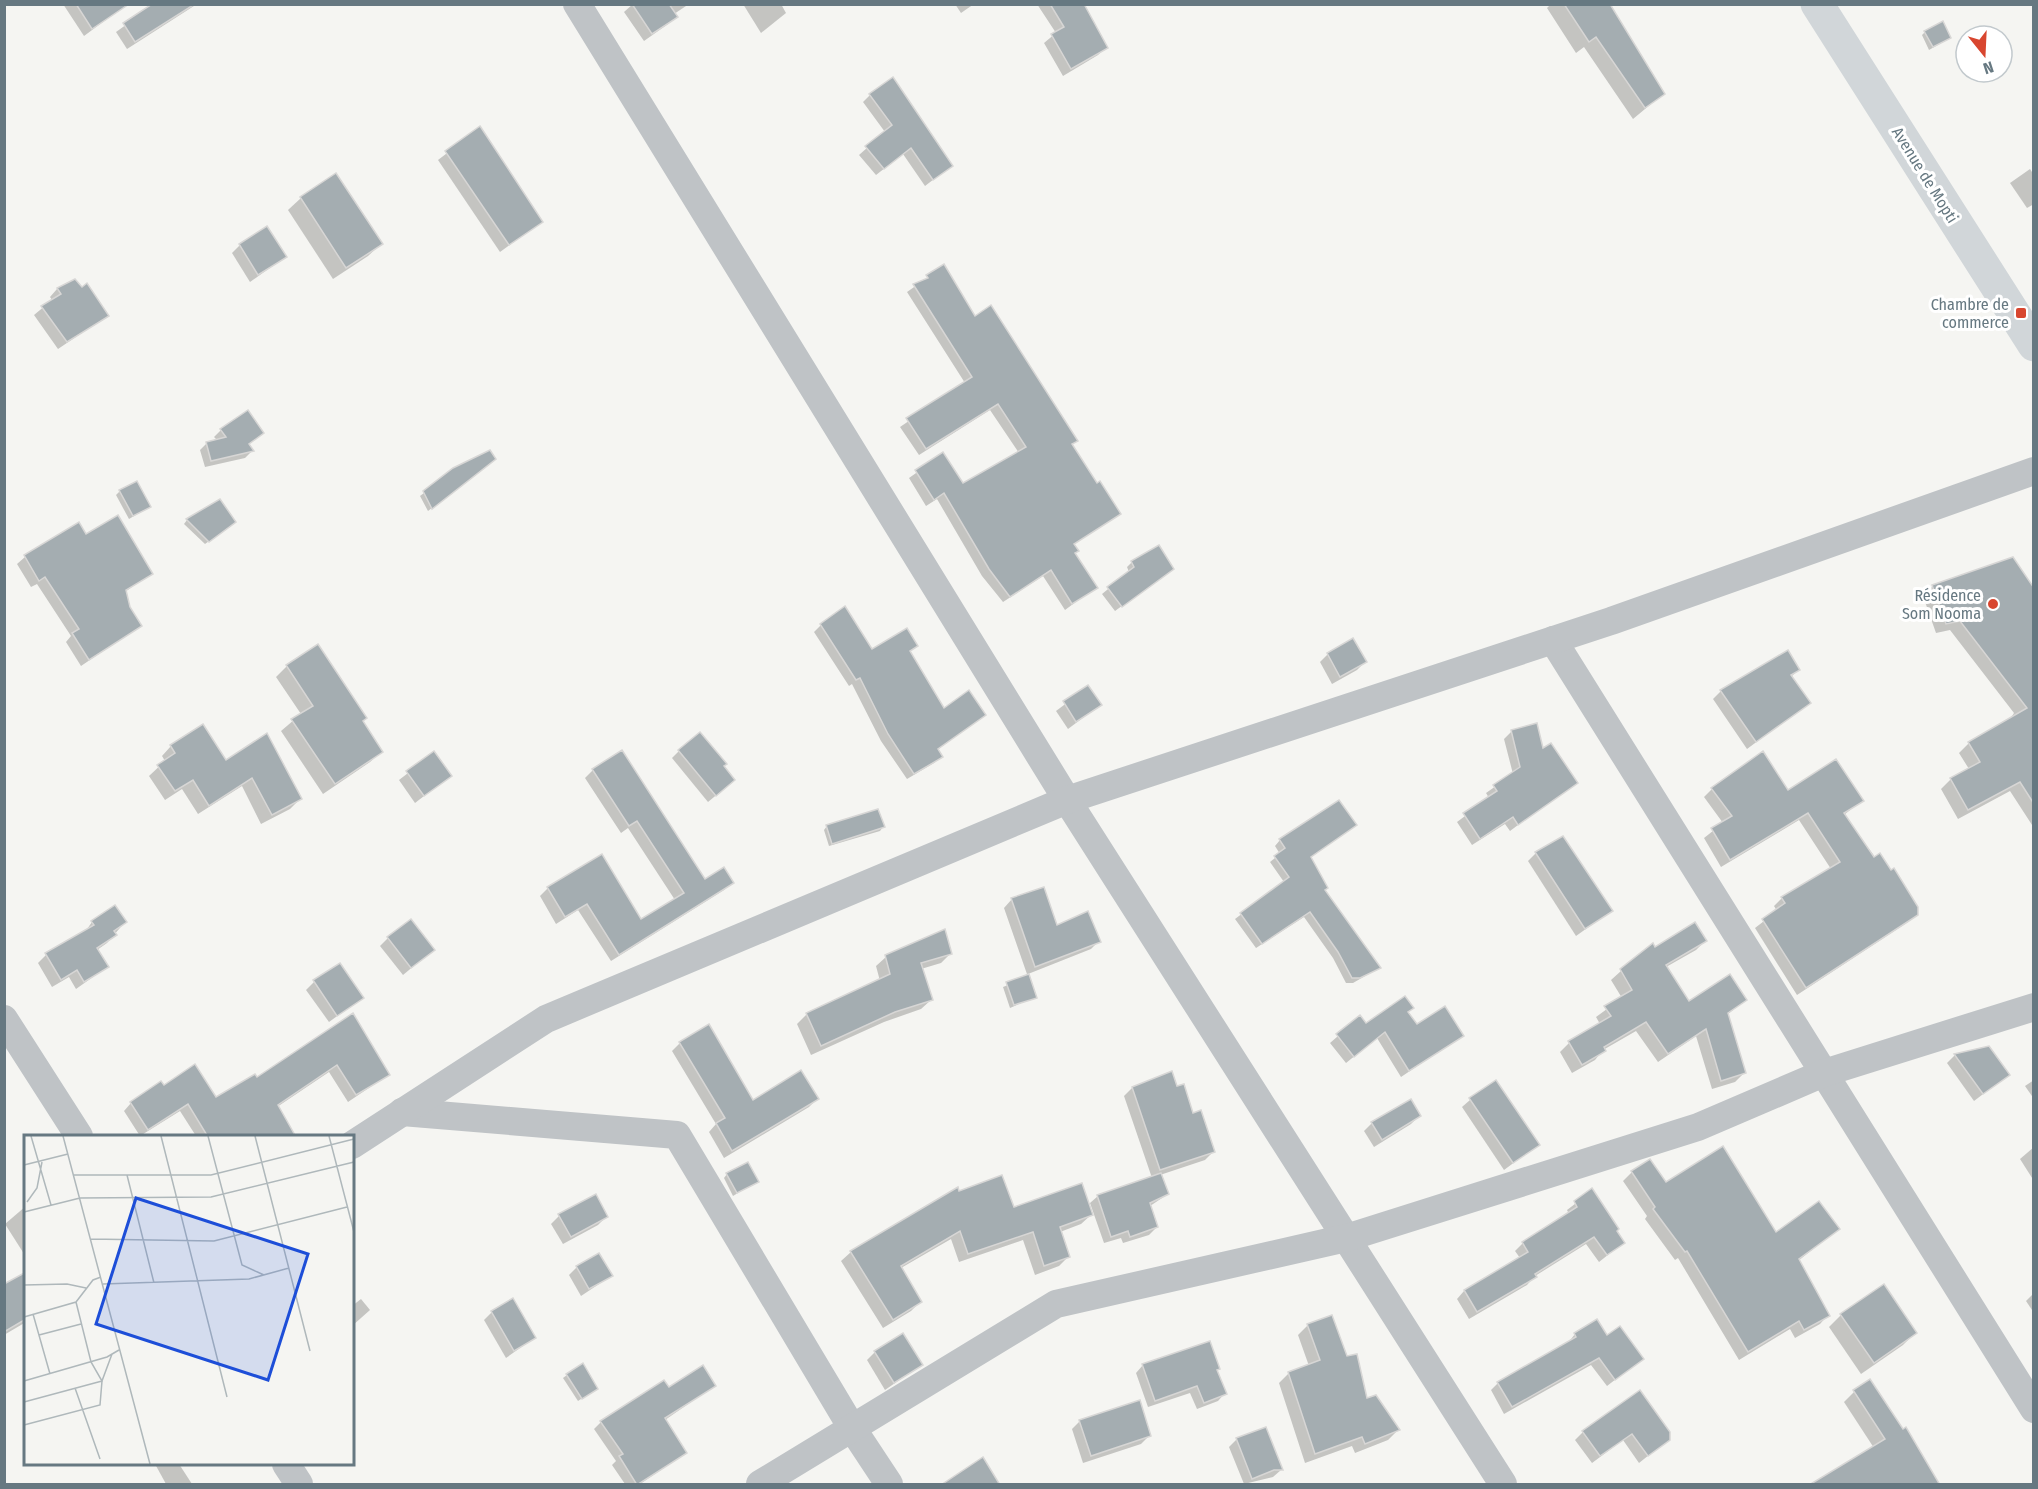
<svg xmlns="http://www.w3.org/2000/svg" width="2038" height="1489" font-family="'Fira Sans Condensed',sans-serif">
<rect width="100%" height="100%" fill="#f5f5f2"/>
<g fill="#0003">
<path d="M63,4H115L119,10L84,36Z"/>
<path d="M155,4H197L127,49L116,32Z"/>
<path d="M633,4H689L674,14L676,16L668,24L644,41L624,12Z"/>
<path d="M743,4H781L786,13L761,33Z"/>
<path d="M955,4H974L961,13Z"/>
<path d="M1037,4H1082L1106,47L1098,55L1063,76L1044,43L1056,33Z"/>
<path d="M1551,4H1608L1663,94L1633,119L1584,47L1576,53L1547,8Z"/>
<path d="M1925,32L1950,38L1929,50L1922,35Z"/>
<path d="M870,95L951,166L925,186L903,154L876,175L859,155L885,132L863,102Z"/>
<path d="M480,128L541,222L500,252L438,160Z"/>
<path d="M2030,169L2034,175V204L2027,208L2010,183Z"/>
<path d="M335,175L381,244L368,256L333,279L288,210L301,198Z"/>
<path d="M240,245L285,257L250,282L232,253Z"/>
<path d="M944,266L974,318L1076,441L1071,446L1096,485L1119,514L1073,545L1074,554L1096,587L1065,610L1043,576L1003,602L982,576L937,499L926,506L909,478L943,454L962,486L1019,453L990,410L919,455L900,427L965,383L907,292Z"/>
<path d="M75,281L107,316L58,349L34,315L52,300L50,297L57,289Z"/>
<path d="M221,430L262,433L248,445L252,451L245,458L205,467L200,450L207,443L217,440L214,437Z"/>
<path d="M491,462L428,511L420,496L424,493Z"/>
<path d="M120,491L149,507L129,519L116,495Z"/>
<path d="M187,520L235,522L205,544L184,524Z"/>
<path d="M78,524L86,537L151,573L125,592L128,607L140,626L81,666L66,642L71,636L37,584L31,587L17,564L25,557Z"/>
<path d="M1132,562L1172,569L1115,611L1102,594L1129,572L1127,567Z"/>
<path d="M1933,586L2034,591V828L2010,791L1958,819L1941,789L1951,779L1969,769L1959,753L1969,743L2010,719L2014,713L1950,630L1936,633L1923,596Z"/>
<path d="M821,625L872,651L916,645L909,653L943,710L985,714L937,750L941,756L934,763L907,779L881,741L852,684L849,686L814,632Z"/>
<path d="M317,646L381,752L370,762L323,794L281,731L301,714L276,677L287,666Z"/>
<path d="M1328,654L1365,662L1357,670L1332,684L1320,662Z"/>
<path d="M1798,670L1791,677L1809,703L1747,749L1713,699L1721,691Z"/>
<path d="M1088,687L1100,705L1068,729L1056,711Z"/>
<path d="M1511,732L1542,751L1576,782L1510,831L1505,824L1472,845L1457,822L1489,798L1486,793L1513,774L1504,739Z"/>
<path d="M171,746L226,762L300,799L290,809L261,824L242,786L198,814L182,789L165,800L149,776L165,761L162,756Z"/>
<path d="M679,751L722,766L726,787L708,802L672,758Z"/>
<path d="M434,753L450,776L415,803L399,780Z"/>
<path d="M593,770L705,881L732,882L724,890L611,961L578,910L556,924L540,896L548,888L601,856L640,921L675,900L628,828L621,833L585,778Z"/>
<path d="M1712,789L1788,792L1862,800L1844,815L1917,914L1908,922L1797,995L1755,928L1777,911L1774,906L1782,898L1831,869L1799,820L1721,867L1704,838L1723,823L1704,797Z"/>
<path d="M1355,825L1310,858L1323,891L1379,968L1353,983H1346L1333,958L1304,917L1256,948L1235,919L1284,882L1270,862L1280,854L1275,846L1280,840Z"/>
<path d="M827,826L883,827L880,831L829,846L824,830Z"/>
<path d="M1536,853L1611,911L1576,936L1528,861Z"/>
<path d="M1012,899L1056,927L1099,941L1091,949L1028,974L1035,997L1010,1008L1003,987L1028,977L1004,908Z"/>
<path d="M92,922H125L107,943L97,950L107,967L76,989L69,977L52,987L38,963L46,955L85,932Z"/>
<path d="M388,938L433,950L403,975L380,946Z"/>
<path d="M1705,941L1696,950L1666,967L1689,1004L1745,1000L1727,1015L1744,1073L1735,1082L1712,1089L1696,1036L1658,1062L1636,1031L1603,1050L1595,1060L1572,1073L1560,1052L1569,1043L1600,1024L1596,1017L1622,998L1611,980L1621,971L1653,946L1655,949Z"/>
<path d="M950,954L941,963L921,969L931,1000L921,1009L884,1022L811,1055L797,1024L807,1014L880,981L876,966L886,957Z"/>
<path d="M314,982L362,998L329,1022L306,990Z"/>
<path d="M1407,1013L1417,1026L1462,1036L1401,1077L1377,1038L1346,1063L1330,1043L1360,1017L1366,1025Z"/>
<path d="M353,1015L388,1075L348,1102L329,1072L277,1107L285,1136H196L180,1111L140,1136L124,1111L131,1103L163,1087L215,1099L256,1079Z"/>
<path d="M680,1043L752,1102L817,1099L809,1107L724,1158L709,1132L716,1124L672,1051Z"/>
<path d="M1989,1047L2008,1075L1974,1101L1947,1063L1955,1055Z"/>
<path d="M1171,1073L1176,1088L1213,1152L1205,1160L1160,1175L1168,1194L1150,1206L1157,1227L1149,1235L1123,1243L1121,1238L1104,1243L1090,1203L1098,1196L1152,1178L1124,1096L1132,1088Z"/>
<path d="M2034,1080V1099L2025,1086Z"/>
<path d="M1470,1100L1538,1145L1504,1170L1462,1107Z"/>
<path d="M1419,1116L1411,1124L1374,1147L1364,1131L1372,1123Z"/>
<path d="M2034,1147V1181L2020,1159Z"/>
<path d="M1632,1172L1666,1184L1776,1234L1838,1229L1798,1261L1828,1315L1820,1324L1795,1338L1790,1329L1739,1360L1678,1258L1675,1260L1645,1219L1647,1216L1623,1181Z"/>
<path d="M727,1174L757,1181L733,1196L724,1178Z"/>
<path d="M1592,1191L1623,1243L1599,1262L1586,1244L1535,1276L1527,1285L1469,1319L1457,1299L1464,1291L1520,1258L1515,1251L1523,1243L1569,1214L1567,1210Z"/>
<path d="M26,1206V1257L5,1224Z"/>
<path d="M1013,1209L1091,1215L1081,1224L1060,1232L1069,1256L1059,1266L1035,1275L1023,1240L959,1262L951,1239L901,1268L920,1302L911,1311L883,1328L841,1261L851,1252Z"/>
<path d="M559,1216L606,1217L598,1225L563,1244L551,1224Z"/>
<path d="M577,1267L611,1276L581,1296L569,1275Z"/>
<path d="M26,1273V1322L4,1335V1286Z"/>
<path d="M2034,1293V1313L2026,1301Z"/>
<path d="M361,1299L370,1310L352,1326V1306Z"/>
<path d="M492,1312L534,1338L506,1358L484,1320Z"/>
<path d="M1841,1315L1915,1333L1903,1345L1861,1374L1829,1327Z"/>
<path d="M1308,1325L1346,1358L1366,1400L1398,1430L1388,1440L1355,1453L1352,1446L1305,1463L1279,1383L1289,1373L1309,1366L1298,1335Z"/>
<path d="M1575,1334L1606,1338L1642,1359L1607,1386L1591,1365L1504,1414L1491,1390L1498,1383L1568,1343Z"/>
<path d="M875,1352L921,1365L885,1390L867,1360Z"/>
<path d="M1143,1365L1225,1393L1218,1401L1197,1409L1190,1393L1148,1407L1136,1373Z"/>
<path d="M567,1375L596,1389L578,1401L563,1378Z"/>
<path d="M714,1386L665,1420L686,1453L640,1484H625L612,1465L616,1461L594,1429L601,1422L668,1389Z"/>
<path d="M1854,1392L1938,1484L1874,1448L1844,1402Z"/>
<path d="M1080,1421L1149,1436L1141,1444L1083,1463L1072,1429Z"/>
<path d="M1583,1432L1669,1433V1439L1639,1463L1623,1440L1592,1463L1575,1440Z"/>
<path d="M1237,1439L1281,1470L1273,1477L1244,1484L1229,1447Z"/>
<path d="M155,1464H179L192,1484H166Z"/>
</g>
<g fill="#a4adb1" stroke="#d7d6d5" stroke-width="1.5">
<path d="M76,4H129L92,29Z"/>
<path d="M152,4H195L135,42L123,23Z"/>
<path d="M632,4H669L678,17L652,34Z"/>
<path d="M1050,4H1084L1108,48L1071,69L1051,34L1064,27Z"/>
<path d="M1564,4H1610L1665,94L1645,108L1596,37L1589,42Z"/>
<path d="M1943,21L1951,38L1933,47L1924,31Z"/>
<path d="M893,77L953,166L933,180L911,148L884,169L865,146L892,125L869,94Z"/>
<path d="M480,126L543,222L509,245L445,151Z"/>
<path d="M336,173L383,244L346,268L300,197Z"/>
<path d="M267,226L287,257L258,275L239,244Z"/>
<path d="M944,264L975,316L991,305L1078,441L1072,444L1097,483L1100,481L1121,514L1074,544L1079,551L1075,553L1098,588L1072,604L1051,570L1010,597L989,569L944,493L934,500L915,470L943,452L963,483L1026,447L998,404L926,449L906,418L972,377L913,284L928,278L926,275Z"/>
<path d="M75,279L82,287L87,283L109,316L67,342L41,306L61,294L57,288Z"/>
<path d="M248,410L264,433L249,444L254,451L211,461L206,442L226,437L220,429Z"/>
<path d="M490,450L496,459L432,509L423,491L453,468Z"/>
<path d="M137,481L151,507L133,516L119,490Z"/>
<path d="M220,499L236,522L209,542L186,519Z"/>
<path d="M118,515L153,574L126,590L130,607L142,626L89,660L72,633L79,629L45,577L39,581L24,555L79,522L86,534Z"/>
<path d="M1159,545L1174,569L1122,607L1107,587L1134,567L1131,561Z"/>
<path d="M2013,557L2034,588V804L2020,782L1968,810L1950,778L1980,762L1968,742L2027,708L1960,621L1946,624L1932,585Z"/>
<path d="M845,606L872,649L907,628L918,646L910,651L944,708L969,690L986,715L938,749L943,757L914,774L888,734L860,678L856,680L820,624Z"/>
<path d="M1353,638L1367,662L1340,677L1327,653Z"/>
<path d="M318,644L367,718L363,721L383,752L335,784L291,719L313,706L286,665Z"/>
<path d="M1788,650L1800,670L1791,675L1811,703L1756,742L1720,690Z"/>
<path d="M1088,685L1102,705L1076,722L1063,701Z"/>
<path d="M1537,723L1543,748L1551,743L1578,783L1518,825L1513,817L1480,839L1463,813L1497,791L1493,785L1520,767L1511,730Z"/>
<path d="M203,724L226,760L267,733L302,799L272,815L252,778L209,806L193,780L175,791L157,765L175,753L170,745Z"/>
<path d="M700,732L727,764L724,766L735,780L716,796L678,750Z"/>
<path d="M622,750L705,879L724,867L734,883L619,955L587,904L565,917L547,887L602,854L641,919L684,893L637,821L629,826L592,769Z"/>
<path d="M434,751L452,776L424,796L406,771Z"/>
<path d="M1763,751L1788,790L1836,759L1864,801L1844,813L1874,857L1880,853L1891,870L1894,868L1918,907V915L1806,988L1762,919L1785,903L1781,897L1840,862L1808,813L1730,860L1711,828L1732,816L1711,788Z"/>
<path d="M1339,800L1357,825L1311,857L1328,888L1325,890L1381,968L1360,978H1352L1338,952L1310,912L1262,944L1240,913L1289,877L1274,856L1285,848L1279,839Z"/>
<path d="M878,809L885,827L832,844L826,825Z"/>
<path d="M1563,836L1613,911L1585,929L1535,852Z"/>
<path d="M1044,887L1057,925L1088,911L1101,942L1035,967L1011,898Z"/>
<path d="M115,905L127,922L114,931L117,935L97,948L109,967L84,982L77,970L61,980L45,953L94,925L91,921Z"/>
<path d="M411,919L435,950L411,968L387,937Z"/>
<path d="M1695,922L1707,941L1666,965L1689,1001L1730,974L1747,1000L1728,1013L1746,1073L1721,1081L1706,1029L1668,1054L1646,1022L1604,1047L1606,1051L1582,1065L1568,1041L1611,1016L1604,1006L1632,990L1620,969L1653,943L1655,947Z"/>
<path d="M945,929L952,954L921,963L933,1000L895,1012L821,1046L806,1013L890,974L885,955Z"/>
<path d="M340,963L364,998L337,1016L313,980Z"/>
<path d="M1029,974L1037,998L1014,1005L1006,982Z"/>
<path d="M1405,996L1414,1008L1408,1012L1417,1024L1445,1006L1464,1036L1409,1071L1385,1032L1354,1057L1336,1034L1360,1015L1366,1023Z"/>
<path d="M353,1013L390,1075L356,1095L337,1065L278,1105L296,1137H208L188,1104L148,1130L130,1102L161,1081L164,1085L195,1064L216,1097L255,1074L257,1077Z"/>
<path d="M709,1024L753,1100L801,1070L819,1099L732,1151L716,1123L725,1118L679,1042Z"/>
<path d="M1989,1046L2010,1075L1983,1094L1954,1054Z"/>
<path d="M1172,1071L1177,1086L1184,1084L1193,1113L1201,1110L1215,1152L1160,1170L1132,1087Z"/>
<path d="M1496,1080L1540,1145L1513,1163L1469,1098Z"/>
<path d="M1411,1099L1421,1116L1382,1140L1371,1122Z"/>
<path d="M1723,1146L1776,1232L1819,1201L1840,1229L1799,1259L1830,1316L1804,1330L1799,1321L1748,1352L1687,1251L1685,1252L1653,1209L1655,1207L1631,1171L1650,1159L1666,1182Z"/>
<path d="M748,1162L759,1182L737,1193L726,1173Z"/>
<path d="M1161,1173L1169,1194L1150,1203L1158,1227L1130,1237L1128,1231L1111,1237L1097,1195Z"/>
<path d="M1002,1175L1014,1207L1082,1183L1093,1215L1060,1227L1070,1257L1044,1266L1033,1232L968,1254L960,1231L901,1266L922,1302L893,1320L850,1251L958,1187L959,1191Z"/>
<path d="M1592,1188L1619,1229L1617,1231L1625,1243L1607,1255L1594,1237L1535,1274L1537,1277L1477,1312L1464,1290L1528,1252L1522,1242L1577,1207L1574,1201Z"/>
<path d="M596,1194L608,1217L571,1237L558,1214Z"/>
<path d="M599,1253L613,1276L589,1289L576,1266Z"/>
<path d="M26,1272V1319L4,1332V1284Z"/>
<path d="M1884,1284L1917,1333L1874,1363L1840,1314Z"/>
<path d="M513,1298L536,1338L514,1351L491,1311Z"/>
<path d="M1332,1315L1347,1356L1357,1354L1367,1398L1376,1395L1400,1430L1365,1444L1362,1437L1315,1454L1288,1372L1320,1360L1307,1324Z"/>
<path d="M1597,1319L1607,1335L1620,1326L1644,1359L1615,1380L1599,1358L1512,1407L1497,1382L1576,1337L1574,1333Z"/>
<path d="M903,1333L923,1365L894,1383L874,1351Z"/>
<path d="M1210,1341L1220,1369L1217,1370L1227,1394L1204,1403L1197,1386L1155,1401L1142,1364Z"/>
<path d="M583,1363L598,1389L582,1399L566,1374Z"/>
<path d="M703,1365L716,1386L665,1418L687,1453L637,1485L619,1456L623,1454L600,1421L664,1380L669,1387Z"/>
<path d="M1870,1379L1903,1429L1906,1427L1940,1485H1809L1885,1439L1853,1390Z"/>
<path d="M1640,1390L1670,1432V1440L1648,1456L1632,1434L1600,1456L1582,1431Z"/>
<path d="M1140,1400L1151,1436L1091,1456L1079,1420Z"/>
<path d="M1266,1427L1283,1470H1274L1252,1479L1236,1438Z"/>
<path d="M983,1457L1000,1485H941Z"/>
</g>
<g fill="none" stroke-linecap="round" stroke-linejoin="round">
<g stroke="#bfc3c6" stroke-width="28">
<path d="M577,4L1067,800L1503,1484"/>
<path d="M1553,640L2034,1409"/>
<path d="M4,1019L79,1136"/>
<path d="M402,1112L677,1135L852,1428L889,1484"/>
<path d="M352,1145L546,1019L1067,800L1611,621L2034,471"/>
<path d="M286,1464L299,1484"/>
<path d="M760,1484L1056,1304L1346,1238L1698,1127L1824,1073L2034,1007"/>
</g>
<path stroke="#d1d6d9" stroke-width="33" d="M1817,4L2034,345"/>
</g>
<g fill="#d8462f" stroke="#fff" stroke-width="2">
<rect x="2015" y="307" width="12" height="12" rx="3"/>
<circle cx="1993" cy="604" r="6"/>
</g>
<g text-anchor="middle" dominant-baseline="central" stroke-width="6" stroke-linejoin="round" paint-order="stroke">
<g font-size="16" fill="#667881" stroke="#fff">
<text transform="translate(1925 175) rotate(58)">Avenue de Mopti</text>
</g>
<g font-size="16" fill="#667881" stroke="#fff" text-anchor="end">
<text x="2009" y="304">Chambre de<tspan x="2009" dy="18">commerce</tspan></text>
<text x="1981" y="595">Résidence<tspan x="1981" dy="18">Som Nooma</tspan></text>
</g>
</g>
<g transform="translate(24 1135)">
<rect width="330" height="330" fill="#f5f5f2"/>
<path fill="none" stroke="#afb8bb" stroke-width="1.5" d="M7,1L27,70M39,1L126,329M137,1L203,262M184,1L218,130L240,140M231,1L286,216M305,1L330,97M0,30L44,19M50,40H187L330,4M103,40L130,148M3,67L13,53L18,27M0,77L56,63L187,62L330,27M66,104L190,106L323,72M79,149L225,144L265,133M0,150L43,149L62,153M9,179L26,239M0,182L52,167L69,145L77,142M15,200L57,189M0,246L83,222L95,215M51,253L76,324M0,267L78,246L67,227L52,167M0,290L76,270L78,246L88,219"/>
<path fill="#1d4ed8" fill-opacity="0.15" stroke="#1d4ed8" stroke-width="3" d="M112,63L284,119L244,245L72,189Z"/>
<rect width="330" height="330" fill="none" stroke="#667881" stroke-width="3"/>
</g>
<rect width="2038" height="1489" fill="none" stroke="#667881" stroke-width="12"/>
<g transform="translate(1984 54) rotate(162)"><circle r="28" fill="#ffffff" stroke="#c2c9cd" stroke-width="1.5"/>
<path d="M0-4.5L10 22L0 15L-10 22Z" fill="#d8462f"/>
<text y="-9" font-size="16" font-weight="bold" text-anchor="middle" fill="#667881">N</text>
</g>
</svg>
